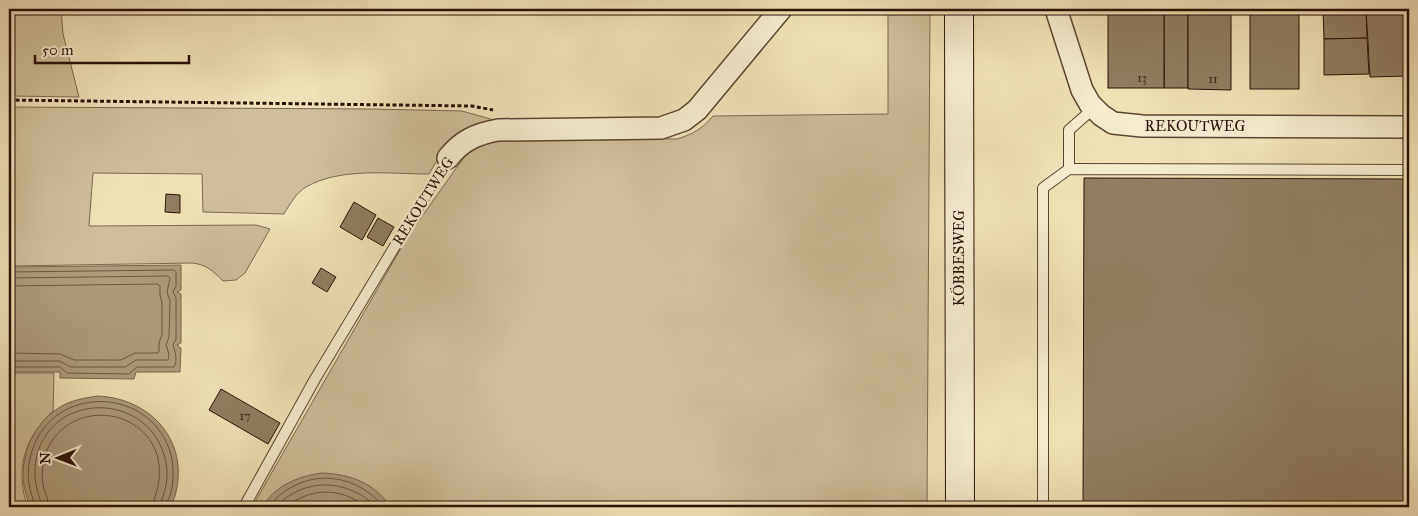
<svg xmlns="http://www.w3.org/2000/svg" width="1418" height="516" font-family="'IM FELL Great Primer',serif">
<rect width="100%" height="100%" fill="#efe2b7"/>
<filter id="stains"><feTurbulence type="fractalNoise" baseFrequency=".004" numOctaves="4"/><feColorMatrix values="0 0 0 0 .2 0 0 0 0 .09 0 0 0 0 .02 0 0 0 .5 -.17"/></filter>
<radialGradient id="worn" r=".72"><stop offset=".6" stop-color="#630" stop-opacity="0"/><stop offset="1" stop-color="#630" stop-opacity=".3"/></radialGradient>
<g fill="#cdbe99" stroke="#7a6850">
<path d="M9,9H61L63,34L79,97L9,96Z"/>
<path d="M888,9H930L927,507H252L408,236L467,153L476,147L494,140L545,137L677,139C693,134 702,129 713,116L888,114Z"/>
<path d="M9,107L372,109L462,111L494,120C453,128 449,140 429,174C390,174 341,167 306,187C296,193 290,204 284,214L203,212L202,174L93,173L89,226L256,225L270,229L245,273L236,280L223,281C213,271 207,265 193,263L9,266Z"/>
<path d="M9,373H54L53,411C25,436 14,471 28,507H9Z"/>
</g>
<g fill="#ab9b7b" stroke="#77644c">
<path d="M181,265V290L177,292L181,294V343L177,345L181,348L180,372H136L134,379L60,378V372H9V267Z"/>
<path d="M98,396C157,399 195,450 171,507H31C13,473 27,427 60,407C72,400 84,398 98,396Z"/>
<path d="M322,473C349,474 376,483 390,507H262C275,486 298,476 322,473Z"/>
</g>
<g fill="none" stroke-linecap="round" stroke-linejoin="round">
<g stroke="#6a5640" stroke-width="1">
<path d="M9,272L174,270L176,272V286L173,292L176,298V339L173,345C175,352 178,360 174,367H137L129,374L67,373L60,367H9"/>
<path d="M9,278L168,276L170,278L167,292L170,301L169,337L166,345L169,354L168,360H136L125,367H71L59,361H9"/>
<path d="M9,286L158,284L160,286V295L162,303V334L159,343V351L158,353H135L121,360H74L60,354L9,353"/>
<path d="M35,507C35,501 31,495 30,489C27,477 28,463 32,451C53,383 153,386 171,455C174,468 174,483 170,496C168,500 167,503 166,507"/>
<path d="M42,507C41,501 38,495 37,489C34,478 34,466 37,455C54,391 146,393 164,455C168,467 168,481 164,493C163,498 160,502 160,507"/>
<path d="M49,507C49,501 46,495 44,489C41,478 42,466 45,455C64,400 143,403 158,458C160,469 160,482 156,493C155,498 153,502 153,507"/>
<path d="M268,507C300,468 352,469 384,507"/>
<path d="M276,507C303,477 348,478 376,507"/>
<path d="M286,507C311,487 341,487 366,507"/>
</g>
</g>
<g fill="#8f7e62" stroke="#281106">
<path d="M1079,9H1188V88H1164V14L1079,12Z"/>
<path d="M1188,9H1231V90L1188,89Z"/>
<rect x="1250" y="9" width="49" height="80"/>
<path d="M1323,9H1366L1367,38L1324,39Z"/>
<path d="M1366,9H1409V76L1370,77Z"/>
<rect x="1108" y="14" width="56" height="74"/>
<path d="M1367,38L1369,74L1324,75V39Z"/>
<path d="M1084,178L1406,179L1404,507H1083Z"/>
<path d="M166,194L180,195V213L165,212Z"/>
<path d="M354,202L376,215L362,240L340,227Z"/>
<path d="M378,218L394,227L383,246L367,237Z"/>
<path d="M321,268L336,277L327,292L312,283Z"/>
<path d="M221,389L280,423L268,444L209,410Z"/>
</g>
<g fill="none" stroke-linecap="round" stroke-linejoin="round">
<g stroke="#5a4532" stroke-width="12">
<g id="service">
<path d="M1069,169V130L1094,108"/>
<path d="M244,507L315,379L448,158"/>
<path d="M1043,507V188L1069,169L1409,170"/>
</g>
</g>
<g stroke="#5a4532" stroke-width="24">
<g id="minor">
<path d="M1056,9L1082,90L1090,104L1101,115L1113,123L1142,126L1409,127"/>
<path d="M448,158C461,141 476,134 498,130L661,128L684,120L697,110L781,9"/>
</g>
</g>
<g stroke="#281106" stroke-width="30">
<path id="secondary" d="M959,9L960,507"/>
</g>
<path stroke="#281106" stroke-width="3" stroke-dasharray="4 2.5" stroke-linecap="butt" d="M9,100L472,106L493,110"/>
<use href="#service" stroke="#f5ecd0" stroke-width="10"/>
<use href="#minor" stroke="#f5ecd0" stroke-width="21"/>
<use href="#secondary" stroke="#f5ecd0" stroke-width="28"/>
</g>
<g text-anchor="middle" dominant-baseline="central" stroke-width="4.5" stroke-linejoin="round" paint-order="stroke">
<g font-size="12" fill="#422c1d">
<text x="1142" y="78">13</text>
<text x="1213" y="79">11</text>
<text x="245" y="416">17</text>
</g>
<g font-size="15" fill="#281106" stroke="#f5ecd0">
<text x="1195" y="126">REKOUTWEG</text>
<text transform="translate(423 201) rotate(-58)">REKOUTWEG</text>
<text transform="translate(959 258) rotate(-90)">KÖBBESWEG</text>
</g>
</g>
<rect width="1418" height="516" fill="none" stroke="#efe2b7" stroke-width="30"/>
<rect x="10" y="10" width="1398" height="496" fill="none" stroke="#281106" stroke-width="2.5"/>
<rect x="15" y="15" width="1388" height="486" fill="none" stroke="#281106"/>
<g transform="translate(58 458) rotate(269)" stroke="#f5ecd0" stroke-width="4" paint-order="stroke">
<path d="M0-4L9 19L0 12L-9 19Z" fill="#281106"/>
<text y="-8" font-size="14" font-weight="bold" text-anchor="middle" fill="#281106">N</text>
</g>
<path d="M35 55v8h154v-8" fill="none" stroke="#281106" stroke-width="2.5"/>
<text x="42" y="55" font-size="15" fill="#281106" stroke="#f5ecd0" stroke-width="4" paint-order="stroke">50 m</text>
<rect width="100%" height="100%" filter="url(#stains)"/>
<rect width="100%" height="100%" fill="url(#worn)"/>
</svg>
